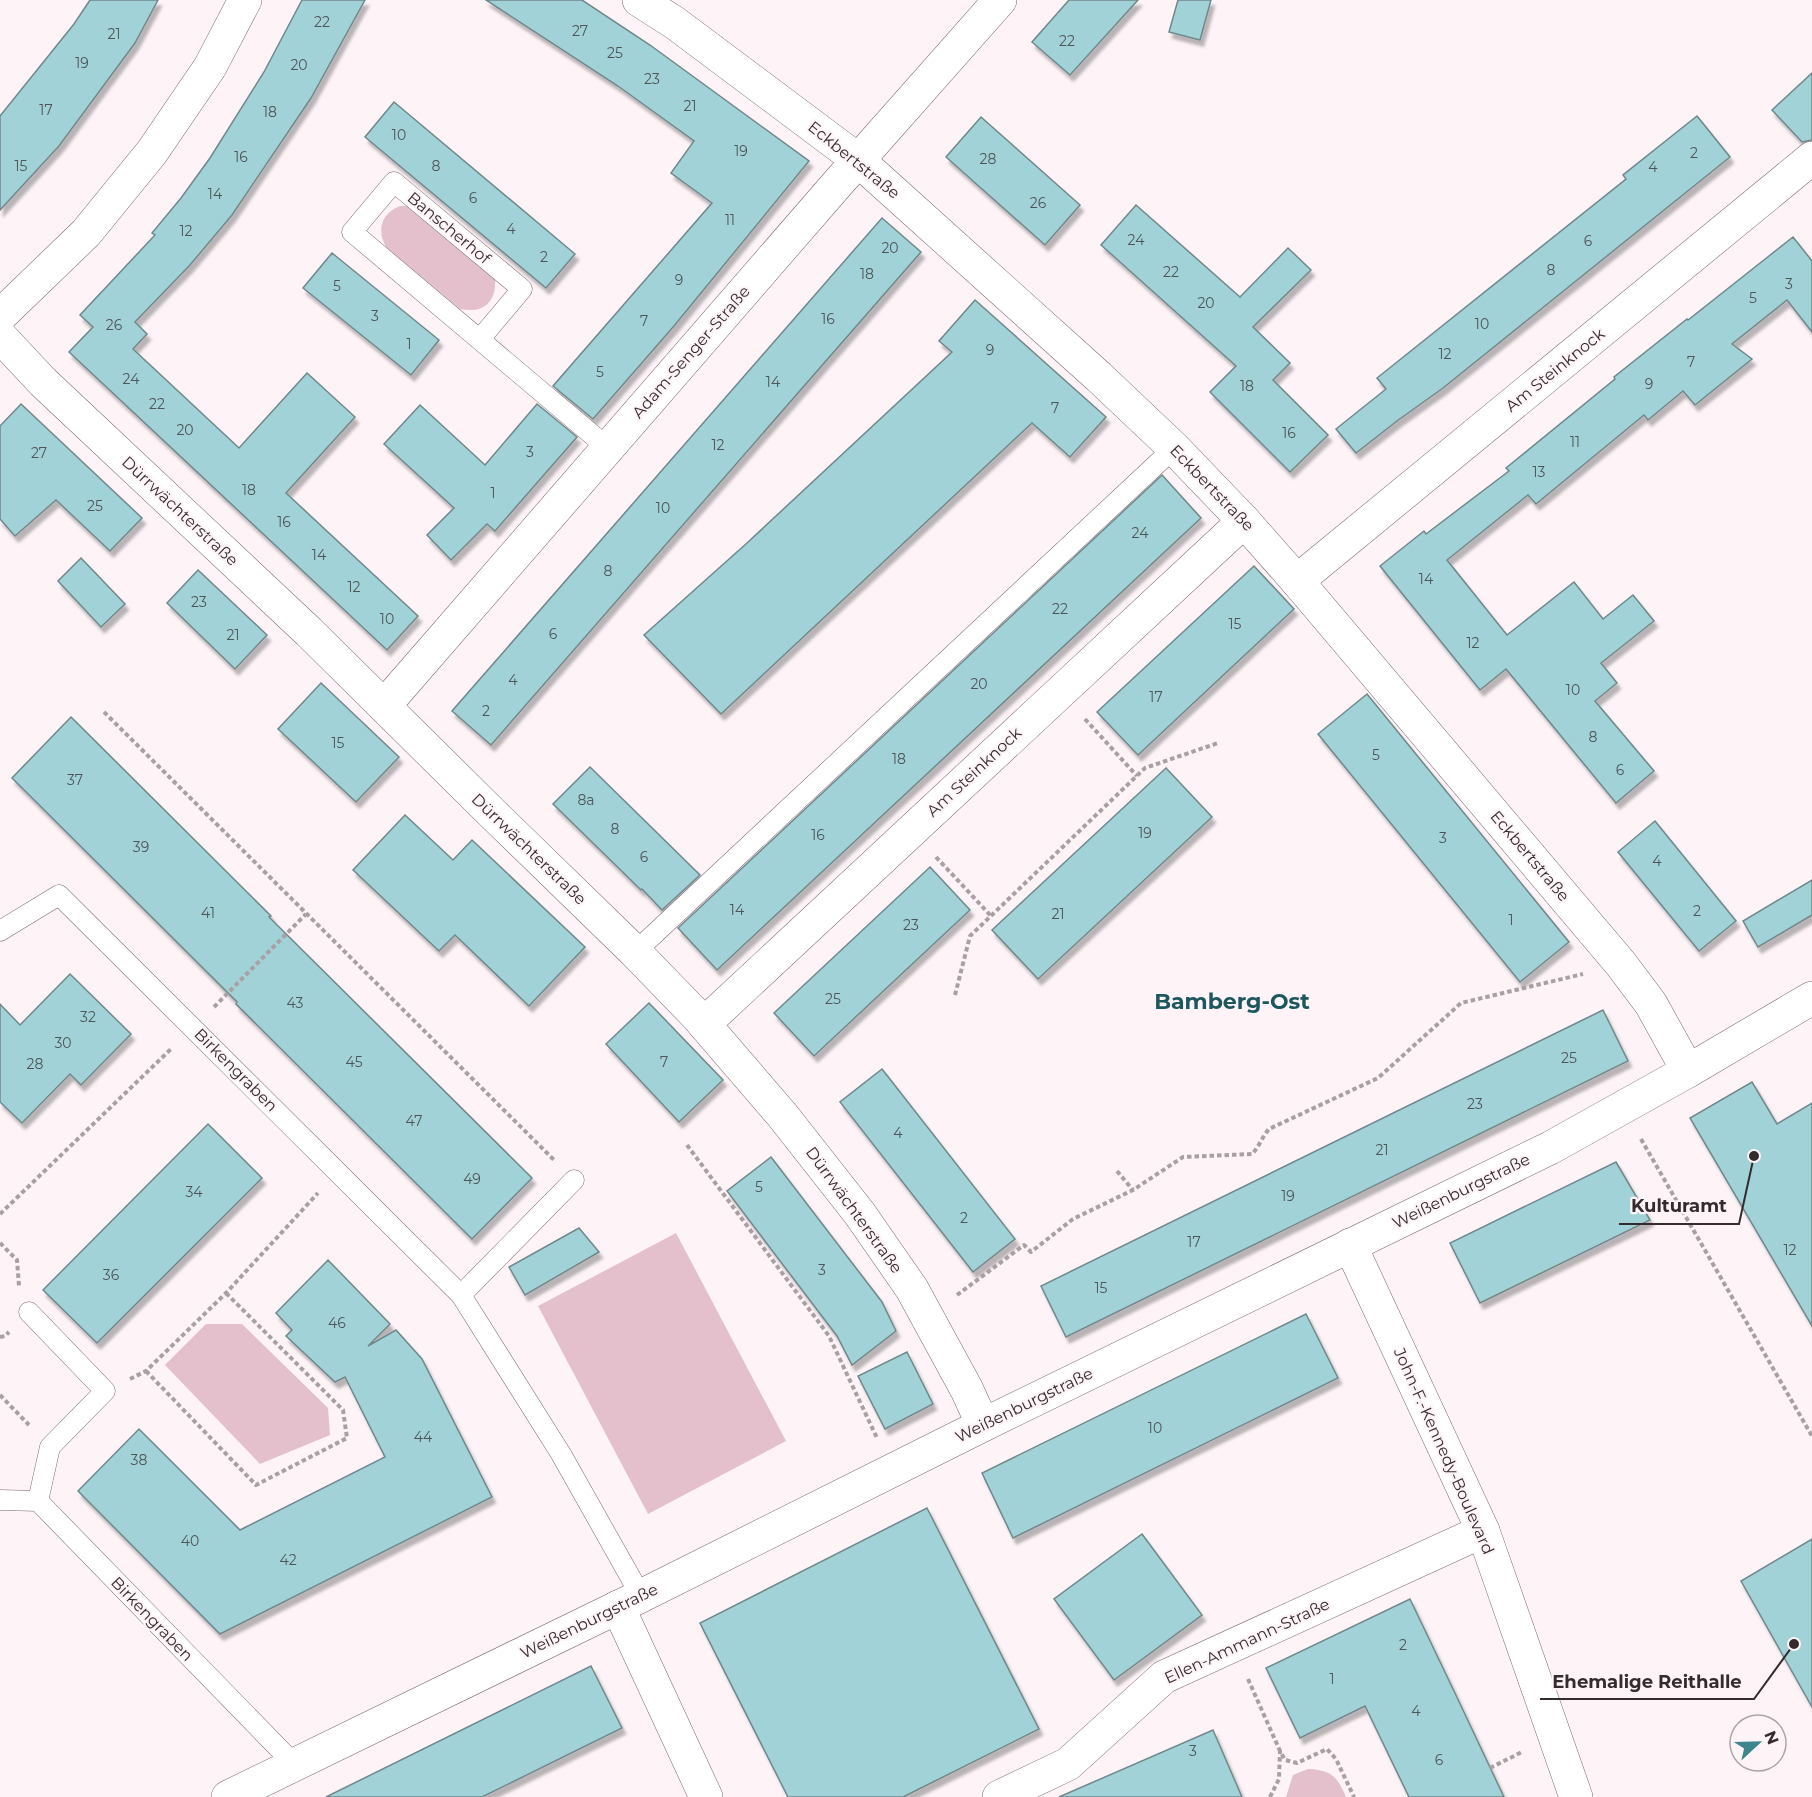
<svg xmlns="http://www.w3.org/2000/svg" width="1812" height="1797" font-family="Montserrat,sans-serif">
<defs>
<filter id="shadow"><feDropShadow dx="3.5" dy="6" stdDeviation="1.5" flood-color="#0004"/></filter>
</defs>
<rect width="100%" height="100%" fill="#fef4f7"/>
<g fill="#e3c0cb">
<path d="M400,206H409L495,278C497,302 483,314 460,309L386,247C376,229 382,213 400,206Z"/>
<path d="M676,1233L786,1441L648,1514L538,1306Z"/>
<path d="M206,1324H242L328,1408L330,1435L260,1464L165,1365Z"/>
<path d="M1308,1769C1331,1770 1337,1776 1346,1797H1286L1293,1775Z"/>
</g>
<g fill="#a1d2d7" stroke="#70888a" stroke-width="1.5" filter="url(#shadow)">
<path d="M90,0H158L135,43L59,146L0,210V116L74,24Z"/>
<path d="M302,0H365L311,98L232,215L190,265L135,322L147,334L133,349L239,448L307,373L355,417L286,493L418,616L387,650L69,352L93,327L80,315L155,235L152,233L181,198L210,158L264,72Z"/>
<path d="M486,0H582L650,45L809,161L674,326L593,419L553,386L712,203L671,173L694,141L618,86Z"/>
<path d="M1069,0H1138L1070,75L1032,42Z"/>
<path d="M1178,0H1211L1200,40L1169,32Z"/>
<path d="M1812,73V140L1802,142L1772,110Z"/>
<path d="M394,102L575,254L546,288L365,137Z"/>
<path d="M1697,116L1730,157L1443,388L1397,421L1356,453L1336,429L1386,389L1377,378L1626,179L1623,175Z"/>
<path d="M981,117L1080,205L1045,245L946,157Z"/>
<path d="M1136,205L1240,297L1288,248L1311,270L1253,327L1290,363L1273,380L1328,435L1290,472L1210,392L1236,366L1101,245Z"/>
<path d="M882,218L921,252L491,745L452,711Z"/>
<path d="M1793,237L1812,261V332L1787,300L1732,344L1752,359L1695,405L1683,391L1648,420L1644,415L1536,504L1528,495L1447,560L1507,635L1574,582L1603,619L1633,595L1654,621L1601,663L1617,683L1595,701L1654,771L1616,803L1506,669L1480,690L1380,566L1424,531L1426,534L1509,471L1506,468L1615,379L1614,377L1687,319L1688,320Z"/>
<path d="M332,253L439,340L411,375L303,288Z"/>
<path d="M975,300L1106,417L1070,457L1032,423L721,714L644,635L747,543L952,352L939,341Z"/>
<path d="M21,404L142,518L110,551L56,500L15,536L0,519V426Z"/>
<path d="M537,404L577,437L495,531L487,524L451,560L427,535L454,508L384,444L420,405L485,465Z"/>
<path d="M1162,475L1201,518L717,970L678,928Z"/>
<path d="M81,558L125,604L101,627L58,581Z"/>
<path d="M1254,566L1294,609L1138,755L1097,712Z"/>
<path d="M198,570L267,635L235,669L167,603Z"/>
<path d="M321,683L399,757L356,802L278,729Z"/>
<path d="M1367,694L1569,942L1520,982L1318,734Z"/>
<path d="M71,717L271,916L269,917L532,1178L472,1239L236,1004L237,1002L12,778Z"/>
<path d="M590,767L700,875L662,910L642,889L641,890L553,804Z"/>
<path d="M1166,768L1212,817L1038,979L992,930Z"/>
<path d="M405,815L453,860L472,840L585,947L529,1006L455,935L439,951L353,870Z"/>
<path d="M1655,821L1736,921L1699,951L1618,852Z"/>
<path d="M930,867L970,910L814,1056L774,1013Z"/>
<path d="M1812,880V915L1758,947L1743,921Z"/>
<path d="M70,974L131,1034L81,1085L70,1074L22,1123L0,1102V1004L20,1025Z"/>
<path d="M649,1003L723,1080L679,1122L606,1044Z"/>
<path d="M1603,1010L1628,1061L1066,1337L1041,1286Z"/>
<path d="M882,1069L1015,1239L973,1272L840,1102Z"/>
<path d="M1752,1082L1777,1124L1812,1103V1326L1690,1118Z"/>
<path d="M208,1124L262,1178L97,1343L43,1290Z"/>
<path d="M771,1157L882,1302L896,1331L852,1365L837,1336L727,1191Z"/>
<path d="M1616,1162L1650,1220L1480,1303L1450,1243Z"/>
<path d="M579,1228L599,1252L525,1295L509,1267Z"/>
<path d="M328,1260L390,1324L368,1346L396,1330L422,1359L492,1497L220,1634L78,1491L139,1429L240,1530L385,1457L345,1377L335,1382L286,1336L292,1330L276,1313Z"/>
<path d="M1306,1314L1338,1378L1013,1538L982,1473Z"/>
<path d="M907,1352L933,1404L885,1429L858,1376Z"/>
<path d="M927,1508L1039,1729L903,1797H788L700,1623Z"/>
<path d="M1142,1534L1202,1615L1114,1680L1054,1599Z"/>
<path d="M1812,1539V1707L1741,1581Z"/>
<path d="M1410,1599L1454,1691L1504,1797H1409L1365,1706L1300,1738L1266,1668Z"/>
<path d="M591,1666L622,1728L482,1797H326Z"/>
<path d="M1213,1730L1242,1797H1059Z"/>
</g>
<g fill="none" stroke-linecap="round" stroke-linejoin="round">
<g stroke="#7a666c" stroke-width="21">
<g id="service">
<path d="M480,339L522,289L394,182L352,232L608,448"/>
<path d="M0,931L59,895L461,1295L561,1454L641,1596"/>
<path d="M635,952L1174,448"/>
<path d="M461,1295L574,1180"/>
<path d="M29,1312L105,1391L50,1447L38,1501"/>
<path d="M0,1500L38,1501L294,1764"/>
</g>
</g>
<g stroke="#7a666c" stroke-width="34">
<g id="minor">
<path d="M639,0L675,23L858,160L1099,377L1174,448L1244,521L1297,581L1621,964L1651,1004L1688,1071"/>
<path d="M0,316L86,233L152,152L210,67L245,0"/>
<path d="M0,336L43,382L309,632L494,815L635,952L697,1016L783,1116L860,1214L912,1289L967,1390L983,1425"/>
<path d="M1297,581L1812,158"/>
<path d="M384,706L838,183L1000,0"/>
<path d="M704,1024L1244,521"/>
<path d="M1350,1245L1483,1531L1576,1797"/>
<path d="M618,1607L706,1797"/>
<path d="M228,1797L641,1596L983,1425L1550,1148L1688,1071L1812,998"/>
<path d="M999,1797L1068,1764L1164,1677L1483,1531"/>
</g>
</g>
<g stroke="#aaa0a3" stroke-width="4" stroke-dasharray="4.5 3" stroke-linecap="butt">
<path d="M104,712L554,1160"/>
<path d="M1085,719L1137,776"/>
<path d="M936,857L991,916"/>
<path d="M955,995L970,936L1145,768L1218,743"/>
<path d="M214,1007L306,914"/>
<path d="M1641,1139L1812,1436"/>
<path d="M687,1145L829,1336L877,1438"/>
<path d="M1117,1171L1133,1190"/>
<path d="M0,1214L172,1048"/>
<path d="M0,1243L17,1260L19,1286"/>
<path d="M957,1295L1024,1245L1031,1252L1073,1219L1133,1190L1183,1157L1252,1154C1259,1147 1262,1137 1269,1129L1378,1078L1461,1003L1583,974"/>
<path d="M0,1337L5,1336L9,1332"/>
<path d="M146,1371L256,1485L347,1438L343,1410L226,1293"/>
<path d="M130,1379L146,1371L226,1293L318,1193"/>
<path d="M0,1395L29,1425"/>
<path d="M1248,1679L1280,1751L1285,1760L1297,1763L1327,1749L1336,1759L1354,1797"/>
<path d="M1490,1768L1522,1752"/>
<path d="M1270,1797L1279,1779L1280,1751"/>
</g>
<use href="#service" stroke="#fff" stroke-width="20"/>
<use href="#minor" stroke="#fff" stroke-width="33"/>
</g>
<g text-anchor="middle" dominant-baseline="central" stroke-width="4.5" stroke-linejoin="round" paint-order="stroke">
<g font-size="14" fill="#4e5558">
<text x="322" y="22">22</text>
<text x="580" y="31">27</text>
<text x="114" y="34">21</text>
<text x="1067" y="41">22</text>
<text x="615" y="53">25</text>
<text x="82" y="63">19</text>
<text x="299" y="65">20</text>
<text x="652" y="79">23</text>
<text x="690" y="106">21</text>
<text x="46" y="110">17</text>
<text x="270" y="112">18</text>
<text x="399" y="135">10</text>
<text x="741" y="151">19</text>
<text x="1694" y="153">2</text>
<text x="241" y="157">16</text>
<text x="988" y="159">28</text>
<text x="21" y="166">15</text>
<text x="436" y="166">8</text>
<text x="1653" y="167">4</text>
<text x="215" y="194">14</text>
<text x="473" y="198">6</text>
<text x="1038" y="203">26</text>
<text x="730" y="220">11</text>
<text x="511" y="229">4</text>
<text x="186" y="231">12</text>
<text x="1136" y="240">24</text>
<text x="1588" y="241">6</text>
<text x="890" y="248">20</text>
<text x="544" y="257">2</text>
<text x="1551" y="270">8</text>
<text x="1171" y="272">22</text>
<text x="867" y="274">18</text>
<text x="679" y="280">9</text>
<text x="1789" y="284">3</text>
<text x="337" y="286">5</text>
<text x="1753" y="298">5</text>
<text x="1206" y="303">20</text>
<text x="375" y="316">3</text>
<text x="828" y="319">16</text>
<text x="644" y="321">7</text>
<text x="1482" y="324">10</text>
<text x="114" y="325">26</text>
<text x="409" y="344">1</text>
<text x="990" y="350">9</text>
<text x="1445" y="354">12</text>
<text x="1691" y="362">7</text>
<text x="600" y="372">5</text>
<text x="131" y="379">24</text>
<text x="773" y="382">14</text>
<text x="1649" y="384">9</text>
<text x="1247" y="386">18</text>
<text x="157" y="404">22</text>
<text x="1055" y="408">7</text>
<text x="185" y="430">20</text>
<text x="1289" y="433">16</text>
<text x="1575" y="442">11</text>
<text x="718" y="445">12</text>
<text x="530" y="452">3</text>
<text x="39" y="453">27</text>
<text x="1539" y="472">13</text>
<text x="249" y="490">18</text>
<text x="493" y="493">1</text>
<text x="95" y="506">25</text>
<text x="663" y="508">10</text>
<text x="284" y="522">16</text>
<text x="1140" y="533">24</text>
<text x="319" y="555">14</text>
<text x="608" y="571">8</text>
<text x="1426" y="579">14</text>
<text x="354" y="587">12</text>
<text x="199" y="602">23</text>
<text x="1060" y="609">22</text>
<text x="387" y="619">10</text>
<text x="1235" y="624">15</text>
<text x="553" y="634">6</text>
<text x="233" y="635">21</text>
<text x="1473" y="643">12</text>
<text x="513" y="680">4</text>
<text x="979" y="684">20</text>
<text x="1573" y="690">10</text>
<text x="1156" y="697">17</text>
<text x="486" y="711">2</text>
<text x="1593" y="737">8</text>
<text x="338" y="743">15</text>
<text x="1376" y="755">5</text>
<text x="899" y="759">18</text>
<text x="1620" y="770">6</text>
<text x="75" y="780">37</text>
<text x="586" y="800">8a</text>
<text x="615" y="829">8</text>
<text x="1145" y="833">19</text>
<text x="818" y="835">16</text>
<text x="1443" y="838">3</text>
<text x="141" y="847">39</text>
<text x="644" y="857">6</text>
<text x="1657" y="861">4</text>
<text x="737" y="910">14</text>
<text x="1697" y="911">2</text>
<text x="208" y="913">41</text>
<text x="1058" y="914">21</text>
<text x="1511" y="920">1</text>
<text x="911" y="925">23</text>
<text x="833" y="999">25</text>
<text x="295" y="1003">43</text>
<text x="88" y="1017">32</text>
<text x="63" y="1043">30</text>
<text x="1569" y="1058">25</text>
<text x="354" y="1062">45</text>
<text x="664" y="1062">7</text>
<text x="35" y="1064">28</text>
<text x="1475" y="1104">23</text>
<text x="414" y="1121">47</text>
<text x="898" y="1133">4</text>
<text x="1382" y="1150">21</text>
<text x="472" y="1179">49</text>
<text x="759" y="1187">5</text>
<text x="194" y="1192">34</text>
<text x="1288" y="1196">19</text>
<text x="964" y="1218">2</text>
<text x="1194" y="1242">17</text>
<text x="1790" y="1250">12</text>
<text x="822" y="1270">3</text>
<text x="111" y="1275">36</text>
<text x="1101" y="1288">15</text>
<text x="337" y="1323">46</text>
<text x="1155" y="1428">10</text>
<text x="423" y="1437">44</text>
<text x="139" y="1460">38</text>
<text x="190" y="1541">40</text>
<text x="288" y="1560">42</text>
<text x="1403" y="1645">2</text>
<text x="1332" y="1679">1</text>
<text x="1416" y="1711">4</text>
<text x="1193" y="1751">3</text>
<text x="1439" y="1760">6</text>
</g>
<g font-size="16" fill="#332b2e" stroke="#fef4f7">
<text transform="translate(854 160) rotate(39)">Eckbertstraße</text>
<text transform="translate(449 228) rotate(40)">Banscherhof</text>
<text transform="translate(691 352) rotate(-49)">Adam-Senger-Straße</text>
<text transform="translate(1555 370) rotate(-39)">Am Steinknock</text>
<text transform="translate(1212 488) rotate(46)">Eckbertstraße</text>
<text transform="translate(180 511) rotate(43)">Dürrwächterstraße</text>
<text transform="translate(974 772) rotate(-43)">Am Steinknock</text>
<text transform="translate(529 849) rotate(44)">Dürrwächterstraße</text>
<text transform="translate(1530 856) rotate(50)">Eckbertstraße</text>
<text transform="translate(236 1070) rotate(45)">Birkengraben</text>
<text transform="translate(1461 1191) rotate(-26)">Weißenburgstraße</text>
<text transform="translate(854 1210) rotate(54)">Dürrwächterstraße</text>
<text transform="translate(1024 1405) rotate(-26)">Weißenburgstraße</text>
<text transform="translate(1444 1451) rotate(66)">John-F.-Kennedy-Boulevard</text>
<text transform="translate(152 1619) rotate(46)">Birkengraben</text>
<text transform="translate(589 1621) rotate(-26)">Weißenburgstraße</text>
<text transform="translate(1247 1641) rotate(-25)">Ellen-Ammann-Straße</text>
</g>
<g font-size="22" font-weight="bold" fill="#1c575d" stroke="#fef4f7">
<text x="1232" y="1001">Bamberg-Ost</text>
</g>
</g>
<path fill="none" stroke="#332b2e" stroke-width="2" d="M1754 1156L1739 1224H1619M1794 1644L1754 1699H1540"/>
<g fill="#332b2e" stroke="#fef4f7" stroke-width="2">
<circle cx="1754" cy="1156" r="6"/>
<circle cx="1794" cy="1644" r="6"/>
</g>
<g font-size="18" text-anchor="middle" font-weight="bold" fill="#332b2e" stroke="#fef4f7" stroke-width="4.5" stroke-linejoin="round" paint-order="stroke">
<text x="1679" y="1212">Kulturamt</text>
<text x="1647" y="1688">Ehemalige Reithalle</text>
</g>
<g transform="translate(1758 1743) rotate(68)"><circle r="28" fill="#fef4f7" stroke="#ada4a7" stroke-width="1.5"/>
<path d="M0-4.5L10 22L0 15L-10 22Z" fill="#3e868d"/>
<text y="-9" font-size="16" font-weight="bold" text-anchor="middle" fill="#332b2e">N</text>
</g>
</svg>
